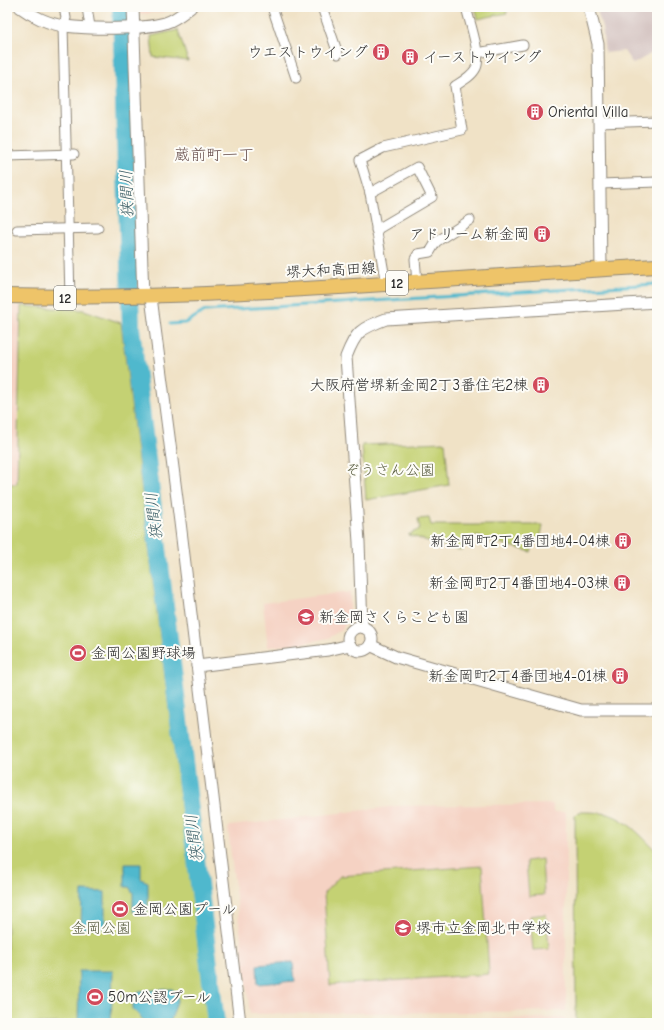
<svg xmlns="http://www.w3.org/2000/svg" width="664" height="1030" viewBox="0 0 664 1030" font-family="'Comic Neue','Klee One',sans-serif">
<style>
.built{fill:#f5d2c3}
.industrial{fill:#d1bfbd}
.green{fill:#c4d173;stroke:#787e4f}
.water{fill:#4fb8cd;stroke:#3d727c}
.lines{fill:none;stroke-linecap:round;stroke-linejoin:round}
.stream{stroke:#4fb8cd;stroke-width:3}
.river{stroke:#4fb8cd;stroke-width:18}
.minor-casing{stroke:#8e8678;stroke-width:11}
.tertiary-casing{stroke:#8e8678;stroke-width:13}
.primary-casing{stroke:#8e8678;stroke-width:16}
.minor{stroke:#fff;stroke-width:9}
.tertiary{stroke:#fff;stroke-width:11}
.primary{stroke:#eec469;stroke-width:14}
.labels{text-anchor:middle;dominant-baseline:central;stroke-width:4;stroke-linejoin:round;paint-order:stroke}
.shield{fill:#fdfcf7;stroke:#6a6a68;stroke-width:1}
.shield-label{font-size:14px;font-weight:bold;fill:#2b2b2b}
.poi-label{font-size:15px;fill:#2b2b2b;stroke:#fdfcf7;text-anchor:start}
.street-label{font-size:15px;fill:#2b2b2b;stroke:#fdfcf7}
.park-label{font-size:15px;fill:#595d41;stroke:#fdfcf7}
.neighbourhood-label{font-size:16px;fill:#6a5250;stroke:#fdfcf7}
.water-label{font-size:16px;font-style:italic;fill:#385c64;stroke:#fdfcf7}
</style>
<rect width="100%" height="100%" fill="#fdfcf7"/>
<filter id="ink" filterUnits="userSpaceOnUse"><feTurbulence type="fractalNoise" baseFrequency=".025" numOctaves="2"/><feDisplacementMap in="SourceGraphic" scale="8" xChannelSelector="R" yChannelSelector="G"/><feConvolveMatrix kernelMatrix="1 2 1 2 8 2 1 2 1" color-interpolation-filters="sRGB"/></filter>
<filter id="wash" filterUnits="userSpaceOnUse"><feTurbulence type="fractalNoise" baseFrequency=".012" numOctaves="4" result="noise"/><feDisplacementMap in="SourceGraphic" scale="16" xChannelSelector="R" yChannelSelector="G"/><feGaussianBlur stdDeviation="0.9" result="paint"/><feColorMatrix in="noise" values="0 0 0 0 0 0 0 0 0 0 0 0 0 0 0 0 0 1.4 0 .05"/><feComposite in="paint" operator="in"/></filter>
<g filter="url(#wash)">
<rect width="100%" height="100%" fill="#f0e2c6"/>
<!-- built -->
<g class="built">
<path d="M 140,7 L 172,7 L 165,12 L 140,14 Z"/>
<path d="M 7,306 L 21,306 L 17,484 L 7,484 Z"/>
<path d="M 350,592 L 350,611 L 346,624 L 341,630 L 328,638 L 304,643 L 268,647 L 263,603 Z"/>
<path d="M 553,804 L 553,812 L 566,812 L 566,1011 L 250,1014 L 228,829 L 230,826 L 398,806 Z"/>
<path d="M 566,1018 L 566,1023 L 250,1023 Z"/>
</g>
<!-- industrial -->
<path class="industrial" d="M 596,7 L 657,7 L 657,50 L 633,64 L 624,51 L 605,53 L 602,27 Z"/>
<!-- green -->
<g class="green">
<path d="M 475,7 L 506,7 L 507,13 L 478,19 Z"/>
<path d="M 178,30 L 188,61 L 153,57 L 151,36 Z"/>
<path d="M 21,306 L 84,310 L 121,323 L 208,1023 L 7,1023 L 7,484 L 17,484 Z"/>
<path d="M 445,442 L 449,485 L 366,500 L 362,445 Z"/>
<path d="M 429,518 L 431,525 L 543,525 L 540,540 L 536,539 L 531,552 L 476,536 L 473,545 L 464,545 L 461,551 L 408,535 L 420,529 L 418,519 Z"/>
<path d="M 579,812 C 586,812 594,812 601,813 C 624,815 642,837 657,852 L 657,1023 L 576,1023 L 575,816 Z"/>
<path d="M 542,859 L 544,895 L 529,896 L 526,861 Z"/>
<path d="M 482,866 L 489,974 L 330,985 L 324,893 L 340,876 Z"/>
<path d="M 546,914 L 549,949 L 533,950 L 530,916 Z"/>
</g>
<!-- water -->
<g class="water">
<path d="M 125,864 L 141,864 L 141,879 L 148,882 L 148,912 L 133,912 L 133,893 L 129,887 L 125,887 Z"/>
<path d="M 82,891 L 105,892 L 105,928 L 81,928 Z"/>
<path d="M 293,962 L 295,981 L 258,984 L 257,965 Z"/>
<path d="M 79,971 L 113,971 L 111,1023 L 78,1023 Z"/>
<path d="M 172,989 L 176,992 L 178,998 L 170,1023 L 146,1023 L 133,1009 L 133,1004 L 139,991 Z"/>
</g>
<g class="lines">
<!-- stream -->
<path class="stream" d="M 170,324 L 185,323 L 205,311 L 657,284"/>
<!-- river -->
<path class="river" d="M 121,7 L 131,328 L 216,1023"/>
</g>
</g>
<g filter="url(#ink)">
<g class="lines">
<defs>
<g id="minor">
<path d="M 64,7 L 66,18 L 63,26 L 70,298"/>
<path d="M 87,7 L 90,27"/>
<path d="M 272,7 L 296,78"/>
<path d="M 322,7 L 338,54"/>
<path d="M 477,53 L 523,45"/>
<path d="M 599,123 L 657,121"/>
<path d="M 7,156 L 74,154"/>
<path d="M 600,184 L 657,182"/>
<path d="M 370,193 L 417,167 L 432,197 L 376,230"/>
<path d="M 17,230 L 98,228"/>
<path d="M 417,282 L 415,259 L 418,254 L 430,252 L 436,242 L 470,220"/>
<path d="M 386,284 L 370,193 L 360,160 L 383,148 L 462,130 L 455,86 C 463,81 472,76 476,68 C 482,57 469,20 466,7"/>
</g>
<g id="tertiary">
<path d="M 20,7 C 32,16 49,24 64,26 C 91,29 140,30 165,23 C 175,20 183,13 191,7"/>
<path d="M 133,7 L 143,297"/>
<path d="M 589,7 L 598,44 L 601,269"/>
<path d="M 151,297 L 180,522 L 240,1023"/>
<path d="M 362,627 L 359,542 L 346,357 C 356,331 360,329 386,319 L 657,302"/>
<circle cx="360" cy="639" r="12"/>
<path d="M 370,645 L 396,657 L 581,710 L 657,710"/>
<path d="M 197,666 L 328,650 L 350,645"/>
</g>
<path id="primary" d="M 7,296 C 224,301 440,278 657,266"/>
</defs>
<!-- minor casing -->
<use href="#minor" class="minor-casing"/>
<!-- tertiary casing -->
<use href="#tertiary" class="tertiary-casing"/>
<!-- primary casing -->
<use href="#primary" class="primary-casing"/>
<!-- minor -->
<use href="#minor" class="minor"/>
<!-- tertiary -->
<use href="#tertiary" class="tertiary"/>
<!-- primary -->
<use href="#primary" class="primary"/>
</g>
</g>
<!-- icons -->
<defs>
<symbol id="building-disc" viewBox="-11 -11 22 22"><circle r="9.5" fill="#d1495b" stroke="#fdfcf7"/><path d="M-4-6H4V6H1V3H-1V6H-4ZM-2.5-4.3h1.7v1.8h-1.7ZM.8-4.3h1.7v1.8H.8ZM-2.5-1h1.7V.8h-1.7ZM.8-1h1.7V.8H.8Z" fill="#fff"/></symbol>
<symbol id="school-disc" viewBox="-11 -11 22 22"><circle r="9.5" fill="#d1495b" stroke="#fdfcf7"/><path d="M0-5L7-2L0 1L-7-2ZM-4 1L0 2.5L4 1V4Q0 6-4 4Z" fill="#fff"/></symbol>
<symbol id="stadium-disc" viewBox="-11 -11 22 22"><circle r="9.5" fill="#d1495b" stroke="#fdfcf7"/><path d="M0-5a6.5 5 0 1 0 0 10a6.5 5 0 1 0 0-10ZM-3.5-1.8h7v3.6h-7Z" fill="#fff"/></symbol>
</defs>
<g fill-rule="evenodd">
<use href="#building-disc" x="371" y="42" width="20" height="20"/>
<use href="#building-disc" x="400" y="47" width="20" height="20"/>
<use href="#building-disc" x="525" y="102" width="20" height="20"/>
<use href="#building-disc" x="532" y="224" width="20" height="20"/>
<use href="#building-disc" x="531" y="375" width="20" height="20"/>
<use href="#building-disc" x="613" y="531" width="20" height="20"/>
<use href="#building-disc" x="612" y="573" width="20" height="20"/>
<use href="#school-disc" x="296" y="607" width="20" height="20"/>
<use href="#stadium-disc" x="68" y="643" width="20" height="20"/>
<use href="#building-disc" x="610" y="666" width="20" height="20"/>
<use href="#stadium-disc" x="110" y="899" width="20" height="20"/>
<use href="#school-disc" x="393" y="918" width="20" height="20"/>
<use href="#stadium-disc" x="85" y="987" width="20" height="20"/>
</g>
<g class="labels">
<!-- shield labels -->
<g class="shield">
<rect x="386" y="271" width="22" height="24" rx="3"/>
<rect x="54" y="286" width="22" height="24" rx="3"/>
</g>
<g class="shield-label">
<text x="397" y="283">12</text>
<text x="65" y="298">12</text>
</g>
<!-- poi labels -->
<g class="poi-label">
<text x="368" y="52" text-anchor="end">ウエストウイング</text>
<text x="423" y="57">イーストウイング</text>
<text x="548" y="112">Oriental Villa</text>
<text x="529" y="234" text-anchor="end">アドリーム新金岡</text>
<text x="528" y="385" text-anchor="end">大阪府営堺新金岡2丁3番住宅2棟</text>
<text x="610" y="541" text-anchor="end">新金岡町2丁4番団地4-04棟</text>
<text x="609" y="583" text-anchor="end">新金岡町2丁4番団地4-03棟</text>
<text x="319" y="617">新金岡さくらこども園</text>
<text x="91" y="653">金岡公園野球場</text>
<text x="607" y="676" text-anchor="end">新金岡町2丁4番団地4-01棟</text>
<text x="133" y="909">金岡公園プール</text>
<text x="416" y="928">堺市立金岡北中学校</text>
<text x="108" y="997">50m公認プール</text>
</g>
<!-- street labels -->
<g class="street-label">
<text transform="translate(331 270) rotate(-3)">堺大和高田線</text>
</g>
<!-- park labels -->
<g class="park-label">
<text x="390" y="470">ぞうさん公園</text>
<text x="101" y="928">金岡公園</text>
</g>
<!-- neighbourhood labels -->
<g class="neighbourhood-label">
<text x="214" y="155">蔵前町一丁</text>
</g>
<!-- water labels -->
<g class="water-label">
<text transform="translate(127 194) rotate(-92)">狭間川</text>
<text transform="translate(154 516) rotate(-97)">狭間川</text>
<text transform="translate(194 838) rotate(-97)">狭間川</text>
</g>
</g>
<!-- margin -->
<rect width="664" height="1030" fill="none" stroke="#fdfcf7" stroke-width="24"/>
</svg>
